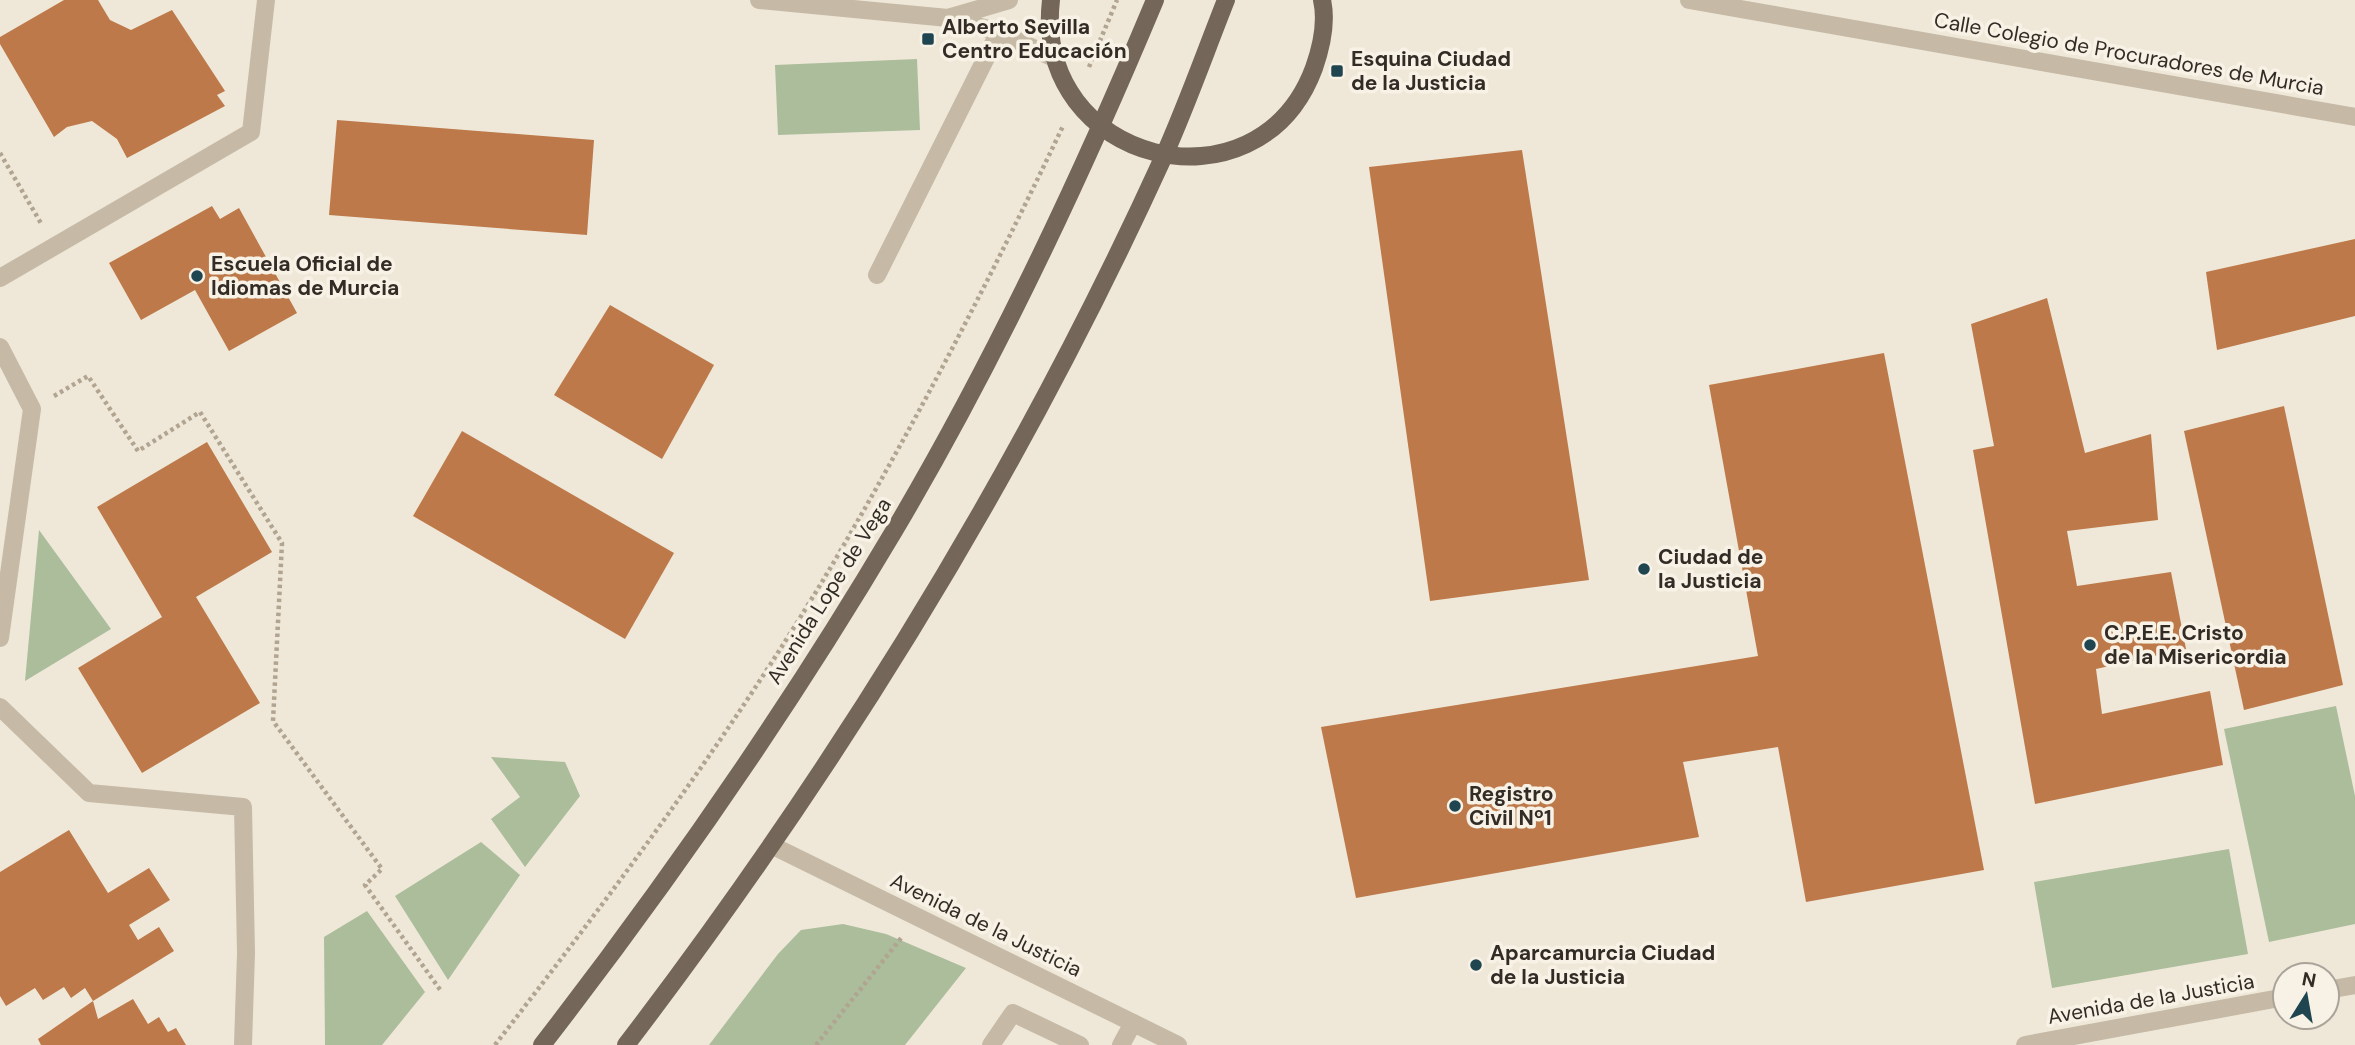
<svg xmlns="http://www.w3.org/2000/svg" width="2355" height="1045" viewBox="0 0 2355 1045" font-family="'DM Sans',sans-serif">
<style>
.green{fill:#abbd9a}
.building{fill:#bd7949}
.lines{fill:none;stroke-linecap:round;stroke-linejoin:round}
.path{stroke:#b1a491;stroke-width:4.5;stroke-dasharray:3.5 3.5;stroke-linecap:butt}
.minor{stroke:#c6baa6;stroke-width:18}
.major{stroke:#746658;stroke-width:18}
.poi-dot{fill:#1f4551;stroke:#f7f2e5;stroke-width:2.5}
.labels{text-anchor:middle;dominant-baseline:central;stroke-width:7;stroke-linejoin:round;paint-order:stroke}
.poi-label{font-size:21px;font-weight:bold;fill:#332c26;stroke:#f7f2e5;text-anchor:start}
.street-label{font-size:21px;fill:#332c26;stroke:#f7f2e5}
</style>
<rect width="100%" height="100%" fill="#efe8d9"/>
<!-- green -->
<g class="green">
<path d="M 917,59 L 920,130 L 778,135 L 775,65 Z"/>
<path d="M 39,530 L 111,629 L 25,681 Z"/>
<path d="M 2336,706 L 2355,796 L 2355,924 L 2269,942 L 2224,729 Z"/>
<path d="M 491,757 L 565,762 L 580,796 L 525,867 L 491,819 L 520,797 Z"/>
<path d="M 481,842 L 520,875 L 448,980 L 395,896 Z"/>
<path d="M 2229,849 L 2248,954 L 2052,988 L 2034,882 Z"/>
<path d="M 367,911 L 425,992 L 382,1045 L 325,1045 L 324,937 Z"/>
<path d="M 843,924 L 886,934 L 966,968 L 905,1045 L 709,1045 L 778,954 L 801,930 Z"/>
</g>
<!-- building -->
<g class="building">
<path d="M 64,0 L 98,0 L 110,20 L 131,30 L 172,10 L 225,91 L 217,95 L 225,106 L 127,158 L 117,139 L 92,121 L 67,127 L 54,137 L 0,44 L 0,37 Z"/>
<path d="M 337,120 L 594,140 L 587,235 L 329,215 Z"/>
<path d="M 1522,150 L 1589,580 L 1430,601 L 1369,167 Z"/>
<path d="M 212,206 L 220,219 L 239,208 L 297,313 L 229,351 L 195,290 L 141,320 L 109,263 Z"/>
<path d="M 2355,239 L 2355,316 L 2217,350 L 2206,272 Z"/>
<path d="M 2047,298 L 2085,453 L 2151,434 L 2158,520 L 2067,531 L 2077,586 L 2171,572 L 2186,649 L 2096,669 L 2102,714 L 2210,691 L 2223,765 L 2035,804 L 1973,450 L 1994,446 L 1971,324 Z"/>
<path d="M 610,305 L 714,365 L 662,459 L 554,395 Z"/>
<path d="M 1884,353 L 1984,870 L 1806,902 L 1778,747 L 1683,762 L 1699,837 L 1356,898 L 1321,727 L 1758,656 L 1709,385 Z"/>
<path d="M 2284,406 L 2343,685 L 2244,710 L 2184,431 Z"/>
<path d="M 462,431 L 674,553 L 625,639 L 413,516 Z"/>
<path d="M 207,442 L 272,552 L 196,597 L 260,703 L 142,773 L 78,668 L 162,617 L 97,507 Z"/>
<path d="M 69,830 L 108,893 L 149,868 L 170,900 L 129,925 L 138,940 L 159,927 L 174,951 L 93,1001 L 98,1019 L 133,999 L 148,1024 L 159,1017 L 168,1032 L 176,1028 L 186,1045 L 41,1045 L 38,1039 L 93,1001 L 85,988 L 71,998 L 64,987 L 43,1000 L 35,988 L 6,1006 L 0,996 L 0,872 Z"/>
</g>
<g class="lines">
<!-- path -->
<g class="path">
<path d="M 1089,67 L 1117,0"/>
<path d="M 0,153 L 42,225"/>
<path d="M 54,396 L 88,376 L 138,451 L 200,412 L 282,543 L 273,721 L 382,869 L 365,885 L 441,991"/>
<path d="M 495,1045 C 621,882 746,715 849,536 C 926,403 997,265 1063,126"/>
<path d="M 816,1045 L 902,937"/>
</g>
<!-- minor -->
<g class="minor">
<path d="M 759,0 L 948,18 L 999,32 L 1054,58"/>
<path d="M 1689,0 L 2355,117"/>
<path d="M 948,18 L 1009,0"/>
<path d="M 877,275 L 999,32"/>
<path d="M 0,278 L 251,132 L 266,0"/>
<path d="M 0,347 L 32,409 L 0,638"/>
<path d="M 0,707 L 89,793 L 243,807 L 246,953 L 243,1045"/>
<path d="M 773,846 L 1178,1045"/>
<path d="M 2327,990 L 2355,985"/>
<path d="M 991,1045 L 1013,1013 L 1080,1045"/>
<path d="M 1121,1045 L 1133,1023"/>
<path d="M 2025,1045 L 2285,997"/>
</g>
<!-- major -->
<g class="major">
<path d="M 1051,0 C 1032,164 1258,219 1314,68 C 1321,48 1327,22 1322,0"/>
<path d="M 542,1045 C 669,881 788,710 894,531 C 994,362 1079,182 1155,0"/>
<path d="M 626,1045 C 836,770 1019,474 1163,158 C 1186,107 1205,53 1226,0"/>
</g>
</g>
<!-- markers -->
<g class="poi-dot">
<rect x="921" y="32" width="14" height="14" rx="3.5"/>
<rect x="1330" y="64" width="14" height="14" rx="3.5"/>
<circle cx="197" cy="276" r="7"/>
<circle cx="1644" cy="569" r="7"/>
<circle cx="2090" cy="645" r="7"/>
<circle cx="1455" cy="806" r="7"/>
<circle cx="1476" cy="965" r="7"/>
</g>
<g class="labels">
<!-- poi labels -->
<g class="poi-label">
<text x="942" y="27">Alberto Sevilla<tspan x="942" dy="24">Centro Educación</tspan></text>
<text x="1351" y="59">Esquina Ciudad<tspan x="1351" dy="24">de la Justicia</tspan></text>
<text x="211" y="264">Escuela Oficial de<tspan x="211" dy="24">Idiomas de Murcia</tspan></text>
<text x="1658" y="557">Ciudad de<tspan x="1658" dy="24">la Justicia</tspan></text>
<text x="2104" y="633">C.P.E.E. Cristo<tspan x="2104" dy="24">de la Misericordia</tspan></text>
<text x="1469" y="794">Registro<tspan x="1469" dy="24">Civil Nº1</tspan></text>
<text x="1490" y="953">Aparcamurcia Ciudad<tspan x="1490" dy="24">de la Justicia</tspan></text>
</g>
<!-- street labels -->
<g class="street-label">
<text transform="translate(2129 54) rotate(10)">Calle Colegio de Procuradores de Murcia</text>
<text transform="translate(829 591) rotate(-58)">Avenida Lope de Vega</text>
<text transform="translate(986 925) rotate(26)">Avenida de la Justicia</text>
<text transform="translate(2151 999) rotate(-10)">Avenida de la Justicia</text>
</g>
</g>
<!-- north arrow -->
<g transform="translate(2306 996) rotate(11)"><circle r="33" fill="#f7f2e5" stroke="#a9a399" stroke-width="2"/>
<path d="M0-5L12 26L0 18L-12 26Z" fill="#1f4551"/>
<text y="-10" font-size="19" font-weight="bold" text-anchor="middle" fill="#332c26">N</text>
</g>
</svg>
